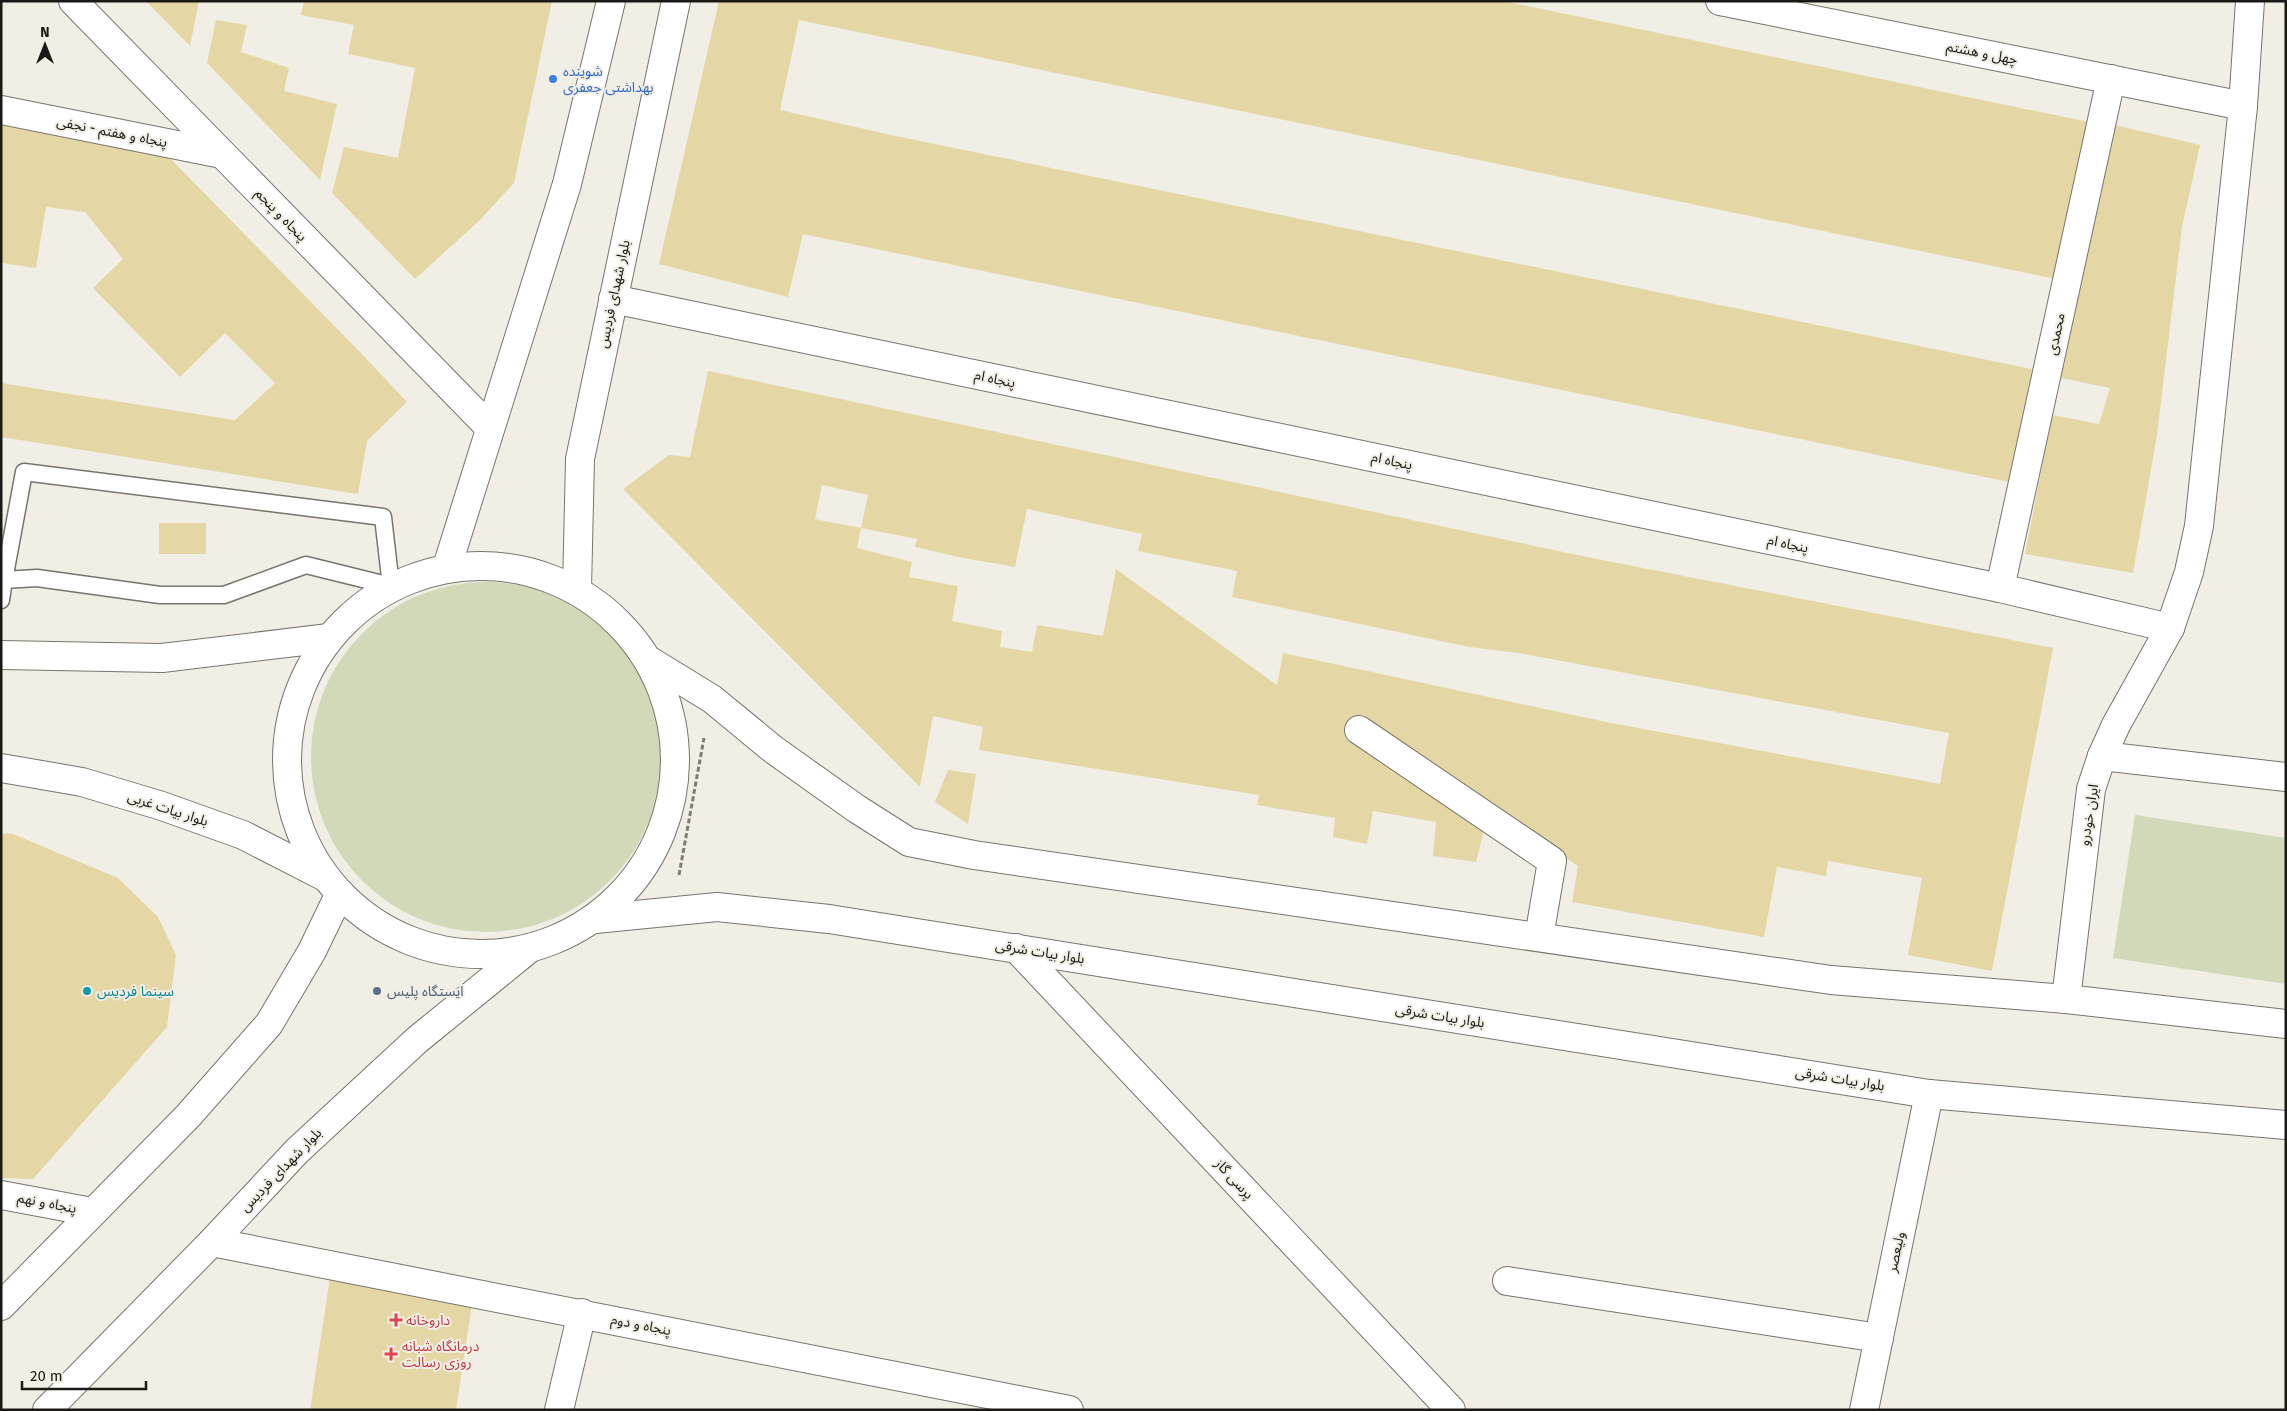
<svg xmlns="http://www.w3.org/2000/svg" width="2287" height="1411" viewBox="0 0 2287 1411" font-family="'Fira Sans','Noto Sans Arabic',sans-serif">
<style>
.green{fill:#d1d9b8}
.building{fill:#e5d7a5;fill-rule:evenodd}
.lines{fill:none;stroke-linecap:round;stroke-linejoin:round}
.lane-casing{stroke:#77746c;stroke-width:19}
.street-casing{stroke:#77746c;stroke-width:30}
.secondary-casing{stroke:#77746c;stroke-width:30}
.primary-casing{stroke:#77746c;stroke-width:30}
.path{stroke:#7d7c75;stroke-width:3;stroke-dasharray:5 2.5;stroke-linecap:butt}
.lane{stroke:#fff;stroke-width:16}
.street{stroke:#fff;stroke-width:28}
.secondary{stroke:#fff;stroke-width:28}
.primary{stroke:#fff;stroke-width:28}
.shop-dot{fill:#3f7fe0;stroke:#f1efe5;stroke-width:2}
.culture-dot{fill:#0f9aa8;stroke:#f1efe5;stroke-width:2}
.service-dot{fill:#5c6f8a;stroke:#f1efe5;stroke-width:2}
.health-dot{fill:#e0444e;stroke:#f1efe5;stroke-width:2}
.labels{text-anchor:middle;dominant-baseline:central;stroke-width:4;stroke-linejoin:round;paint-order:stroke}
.street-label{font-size:14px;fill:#1a1915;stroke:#f1efe5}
.shop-label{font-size:14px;fill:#366cbe;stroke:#f1efe5;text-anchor:start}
.culture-label{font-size:14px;fill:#0d838f;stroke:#f1efe5;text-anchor:start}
.service-label{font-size:14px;fill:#4e5e75;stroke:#f1efe5;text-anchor:start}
.health-label{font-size:14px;fill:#be3a42;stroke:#f1efe5;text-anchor:start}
</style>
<rect width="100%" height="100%" fill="#f1efe5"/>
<!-- green -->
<g class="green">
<circle cx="486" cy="757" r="175"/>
<path d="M 2135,815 L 2286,838 L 2286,984 L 2113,958 Z"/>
</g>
<!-- building -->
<g class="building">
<path d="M 146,1 L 199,1 L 190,46 L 148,3 Z"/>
<path d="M 304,1 L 552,1 L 514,183 L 480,220 L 415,279 L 332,193 L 344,147 L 398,158 L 415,68 L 348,54 L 354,25 L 301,15 Z"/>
<path d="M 719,1 L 1503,1 L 2089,122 L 2056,279 L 799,20 L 780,110 L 891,135 L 2037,370 L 2014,483 L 803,234 L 788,297 L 659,264 Z"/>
<path d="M 216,20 L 247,25 L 241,52 L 289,68 L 284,91 L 337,104 L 320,180 L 207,63 Z"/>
<path d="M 1,121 L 163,151 L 358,350 L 407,402 L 367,441 L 358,494 L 1,437 L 1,383 L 235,420 L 275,383 L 225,333 L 180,377 L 93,288 L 123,259 L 85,212 L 46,207 L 36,268 L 1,263 Z"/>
<path d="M 2115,125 L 2200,145 L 2182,227 L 2157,435 L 2133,573 L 2025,554 L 2052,415 L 2099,424 L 2110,388 L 2061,378 Z"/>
<path d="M 708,371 L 1587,557 L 2053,648 L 1992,971 L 1908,955 L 1922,878 L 1828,861 L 1826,876 L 1777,867 L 1764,937 L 1572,902 L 1578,866 L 1533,836 L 1484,830 L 1476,862 L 1433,856 L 1436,822 L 1373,811 L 1367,844 L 1333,837 L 1335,818 L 1257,805 L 1259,795 L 979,750 L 983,727 L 933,716 L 920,787 L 623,489 L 669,455 L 690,457 ZM 822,485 L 868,495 L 861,528 L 917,539 L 915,547 L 963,558 L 1015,567 L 1027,509 L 1142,534 L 1138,551 L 1237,571 L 1232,597 L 1469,647 L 1518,653 L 1949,733 L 1940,784 L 1606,722 L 1283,653 L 1277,685 L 1116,569 L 1103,636 L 1037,625 L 1032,652 L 1000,647 L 1002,631 L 952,621 L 958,586 L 909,577 L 912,562 L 857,548 L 861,528 L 815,519 Z"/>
<rect x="159" y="523" width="47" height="31"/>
<path d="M 948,770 L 976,774 L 968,824 L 935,802 Z"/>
<path d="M 1,833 L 13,834 L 118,878 L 158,917 L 176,955 L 167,1027 L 33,1179 L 1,1178 Z"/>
<path d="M 330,1277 L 473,1298 L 456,1410 L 310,1410 Z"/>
</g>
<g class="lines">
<defs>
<path id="lane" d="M 1,600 L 4,580 L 37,578 L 160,595 L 224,595 L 306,565 L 391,586 L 383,517 L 24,472 L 4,580"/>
<g id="street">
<path d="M 73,1 L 490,428"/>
<path d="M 1720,1 L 2243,106"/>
<path d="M 1,110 L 222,154"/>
<path d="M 613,299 L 2000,588 L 2170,628"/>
<path d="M 2000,588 L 2111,79"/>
<path d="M 1359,730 L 1552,861 L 1539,937"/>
<path d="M 2102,756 L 2286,777"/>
<path d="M 2066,999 L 2091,789 L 2102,756 L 2116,725 L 2170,628 L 2189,572 L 2199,526 L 2243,106 L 2250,1"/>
<path d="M 1,1195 L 92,1212"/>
<path d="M 212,1242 L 1069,1410"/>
<path d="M 1507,1281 L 1879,1338"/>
<path d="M 559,1410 L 582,1313"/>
</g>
<g id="secondary">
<path d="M 447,567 L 567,184 L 611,1"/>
<path d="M 577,589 L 580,459 L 676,1"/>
<path d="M 1016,948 L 1451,1410"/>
<path d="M 1,1306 L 188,1116 L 269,1024 L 312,951 L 340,893"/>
<path d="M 47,1410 L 212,1242 L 297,1151 L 417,1040 L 530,948"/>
<path d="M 1864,1410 L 1929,1094"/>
</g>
<g id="primary">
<circle cx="481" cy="760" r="194"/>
<path d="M 1,655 L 162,658 L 329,638"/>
<path d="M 650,661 L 712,699 L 774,750 L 857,809 L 909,842 L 974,855 L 1831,980 L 2066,999 L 2286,1024"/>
<path d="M 1,768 L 82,782 L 162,806 L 243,835 L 325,877"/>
<path d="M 595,919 L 717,907 L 829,919 L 1929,1094 L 2286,1125"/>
</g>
</defs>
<!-- lane casing -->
<use href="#lane" class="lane-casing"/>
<!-- street casing -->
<use href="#street" class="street-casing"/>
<!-- secondary casing -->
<use href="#secondary" class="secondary-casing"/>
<!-- primary casing -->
<use href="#primary" class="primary-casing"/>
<!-- path -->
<path class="path" d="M 679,875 L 704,738"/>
<!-- lane -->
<use href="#lane" class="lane"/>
<!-- street -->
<use href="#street" class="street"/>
<!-- secondary -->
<use href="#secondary" class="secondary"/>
<!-- primary -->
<use href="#primary" class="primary"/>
</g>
<!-- markers -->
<circle class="shop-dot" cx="553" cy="79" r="5"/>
<circle class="culture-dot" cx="87" cy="991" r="5"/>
<circle class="service-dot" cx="377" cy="991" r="5"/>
<g class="health-dot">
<path d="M393.5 1312.5h5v5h5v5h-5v5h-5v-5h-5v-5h5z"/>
<path d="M388.5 1346.5h5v5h5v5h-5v5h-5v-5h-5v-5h5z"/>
</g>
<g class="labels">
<!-- street labels -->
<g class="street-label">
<text transform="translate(1982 53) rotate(11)">چهل و هشتم</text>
<text transform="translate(112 132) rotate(11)">پنجاه و هفتم - نجفی</text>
<text transform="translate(281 215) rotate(46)">پنجاه و پنجم</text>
<text transform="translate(614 294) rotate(-78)">بلوار شهدای فردیس</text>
<text transform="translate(2056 334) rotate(-78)">محمدی</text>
<text transform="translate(995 379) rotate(12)">پنجاه ام</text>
<text transform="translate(1392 461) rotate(12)">پنجاه ام</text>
<text transform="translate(1788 544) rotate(12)">پنجاه ام</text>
<text transform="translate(168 809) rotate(18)">بلوار بیات غربی</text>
<text transform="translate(2089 815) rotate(-81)">ایران خودرو</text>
<text transform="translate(1040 952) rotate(9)">بلوار بیات شرقی</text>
<text transform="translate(1440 1016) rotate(9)">بلوار بیات شرقی</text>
<text transform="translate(1840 1079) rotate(9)">بلوار بیات شرقی</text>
<text transform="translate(281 1170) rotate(-46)">بلوار شهدای فردیس</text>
<text transform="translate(1234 1179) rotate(47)">پرسی گاز</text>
<text transform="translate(47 1203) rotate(11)">پنجاه و نهم</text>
<text transform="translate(1896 1252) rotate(-78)">ولیعصر</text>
<text transform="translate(641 1325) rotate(11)">پنجاه و دوم</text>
</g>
<!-- shop labels -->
<g class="shop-label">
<text x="563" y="71">شوینده<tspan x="563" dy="16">بهداشتی جعفری</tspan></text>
</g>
<!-- culture labels -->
<g class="culture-label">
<text x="97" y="991">سینما فردیس</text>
</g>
<!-- service labels -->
<g class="service-label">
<text x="387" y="991">ایستگاه پلیس</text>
</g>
<!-- health labels -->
<g class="health-label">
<text x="406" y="1320">داروخانه</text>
<text x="402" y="1346">درمانگاه شبانه<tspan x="402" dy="16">روزی رسالت</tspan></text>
</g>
</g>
<!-- border -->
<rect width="2287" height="1411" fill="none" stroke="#1a1915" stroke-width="5"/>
<!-- north arrow -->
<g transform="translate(45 45)" stroke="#f1efe5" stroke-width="4" paint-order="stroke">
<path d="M0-4L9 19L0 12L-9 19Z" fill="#1a1915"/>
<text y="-8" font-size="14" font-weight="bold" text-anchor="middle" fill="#1a1915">N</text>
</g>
<!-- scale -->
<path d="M22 1381v8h124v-8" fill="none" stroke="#1a1915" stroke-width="2.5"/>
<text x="30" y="1381" font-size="15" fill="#1a1915" stroke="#f1efe5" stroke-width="4" paint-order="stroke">20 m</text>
</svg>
